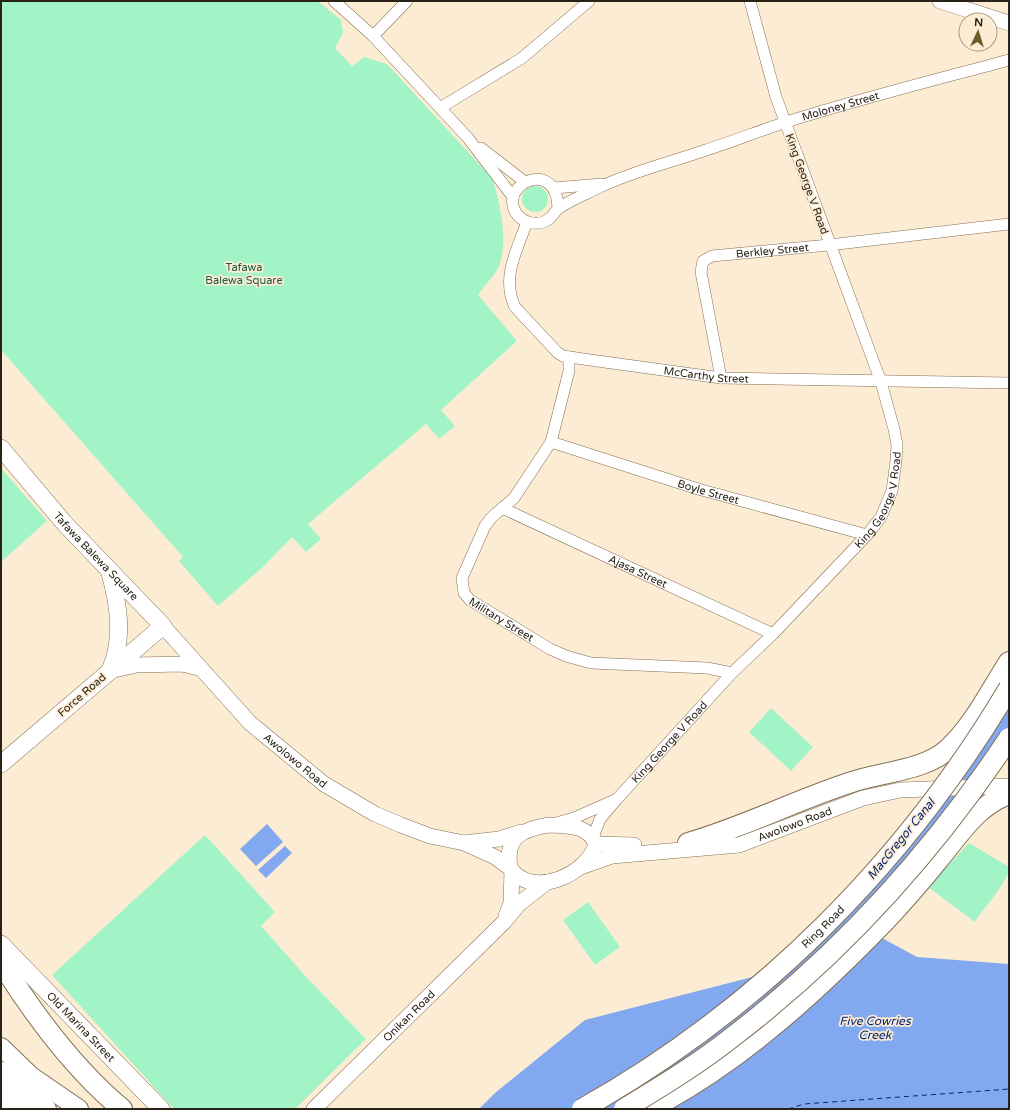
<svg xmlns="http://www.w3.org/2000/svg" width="1010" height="1110" viewBox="0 0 1010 1110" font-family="'Varela Round',sans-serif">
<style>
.green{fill:#a2f4c7}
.water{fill:#82a9ef}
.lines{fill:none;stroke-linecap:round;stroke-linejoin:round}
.canal{stroke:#82a9ef;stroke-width:11}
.ferry{stroke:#002574;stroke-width:1;stroke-dasharray:5 4;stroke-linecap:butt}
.minor-casing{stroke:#826f54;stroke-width:12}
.secondary-casing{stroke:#826f54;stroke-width:16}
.primary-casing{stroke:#826f54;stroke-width:18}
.trunk-casing{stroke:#826f54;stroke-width:20}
.motorway-casing{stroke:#826f54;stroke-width:22}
.minor{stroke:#fff;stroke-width:11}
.secondary{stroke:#fff;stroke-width:15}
.primary{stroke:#fff;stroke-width:17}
.trunk{stroke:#fff;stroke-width:18}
.motorway{stroke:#fff;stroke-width:20}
.motorway-bridge-casing{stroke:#826f54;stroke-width:22;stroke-linecap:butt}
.motorway-bridge{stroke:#fff;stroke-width:20}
.labels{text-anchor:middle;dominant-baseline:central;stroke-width:3.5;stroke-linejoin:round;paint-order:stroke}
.street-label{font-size:11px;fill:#292216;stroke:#fdecd4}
.park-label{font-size:11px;fill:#195d3e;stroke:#fdecd4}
.water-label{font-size:12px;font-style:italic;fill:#002574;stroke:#fdecd4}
</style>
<rect width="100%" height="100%" fill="#fdecd4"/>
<!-- green -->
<g class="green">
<path d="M 1,1 L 318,1 L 341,20 L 343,33 L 335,48 L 352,66 L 364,57 L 387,64 L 492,178 C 500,201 510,247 497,270 C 492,278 484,286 478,295 L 517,341 L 441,410 L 455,426 L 439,439 L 426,424 L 308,524 L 321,539 L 306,552 L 292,537 L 263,567 L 218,606 L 179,561 L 183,557 L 1,350 Z"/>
<circle cx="535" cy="199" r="13"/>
<path d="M 1,468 L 47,521 L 1,562 Z"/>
<path d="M 771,708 L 813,747 L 791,771 L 749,732 Z"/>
<path d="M 205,835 L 275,912 L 261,926 L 309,980 L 366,1039 L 295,1109 L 174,1109 L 52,975 Z"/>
<path d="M 969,843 L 1009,867 C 1009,882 983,908 975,922 L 928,887 Z"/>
<path d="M 588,902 L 620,947 L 595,965 L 563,920 Z"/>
</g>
<!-- water -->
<g class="water">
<path d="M 267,824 L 283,842 L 256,866 L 240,849 Z"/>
<path d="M 285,846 L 292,853 L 266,878 L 258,870 Z"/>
<path d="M 880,937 L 917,957 L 1009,964 L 1009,1109 L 479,1109 L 495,1093 L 585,1020 L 799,965 L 869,944 Z"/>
</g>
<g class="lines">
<!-- canal -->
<path class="canal" d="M 799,965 L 893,872 L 984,755 L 1009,717"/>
<!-- ferry -->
<path class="ferry" d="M 788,1109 L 804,1104 L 1009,1089"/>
<defs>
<g id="minor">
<path d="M 334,1 L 373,36 L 468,138 L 513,197"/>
<path d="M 373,36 L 407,1"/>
<path d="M 440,108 L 522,58 L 589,1"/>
<path d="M 481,148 L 525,182"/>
<path d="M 554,188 L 602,184"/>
<path id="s1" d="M 558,208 C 557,157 498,184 516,213 C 523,223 538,227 549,219 C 553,216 555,211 559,208 C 571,200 586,194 598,188 C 630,172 672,162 706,150 C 740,139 774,125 809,115 C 875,95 942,78 1009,60"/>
<path id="s2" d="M 527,222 C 517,250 501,278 515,307 L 558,353 L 563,356 L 590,360 L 721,378 L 1009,383"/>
<path id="s3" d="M 569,357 L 569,371 L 551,442 L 514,498 L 492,517 L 485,526 L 462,578 L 464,593 L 470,600 L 550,649 L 566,656 L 591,663 L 707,668 L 732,673"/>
<path id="s4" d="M 721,378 L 701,272 L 703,261 L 712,256 L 829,245 L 1009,224"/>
<path id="s5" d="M 551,442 L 698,489 L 867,535"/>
<path id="s6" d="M 502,508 L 773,634"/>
<path d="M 556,823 L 574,818 L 615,800"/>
<path id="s7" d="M 593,837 L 600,819 L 617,799 L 732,673 L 773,634 L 867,535 L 881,517 L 892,491 L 896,461 L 897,445 L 894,429 L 881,382 L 776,97 L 750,1"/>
</g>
<g id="secondary">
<path d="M 940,1 L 1009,23"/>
<path id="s8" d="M 163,626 L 250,723 L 324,784 L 375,814 L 401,825 L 430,836 L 464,843 L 495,857 L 510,868"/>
<path d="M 110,671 L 136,665 L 182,664 L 199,668"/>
<path d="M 548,825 C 567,826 587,824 596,844 C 588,874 532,900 510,868 C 505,837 521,830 548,825 Z"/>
<path d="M 464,843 L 499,839 L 521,832"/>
<path d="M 596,844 L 634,845"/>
<path id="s9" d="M 581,867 L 612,856 L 739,845 L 863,798 L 900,790 L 1009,786"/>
<path d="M 506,916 L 511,903 L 512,871"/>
<path id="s10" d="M 314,1109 L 504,922 L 519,904 L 547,882"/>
</g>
<g id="primary">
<path id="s11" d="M 1,448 L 65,524 L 163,626 L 1,764"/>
<path d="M 110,671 C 124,639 119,606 110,573"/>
<path id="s12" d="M 1,944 L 161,1109"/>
</g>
<g id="trunk">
<path d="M 1,1047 L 31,1076 L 79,1109"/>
<path d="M 1,1090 L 24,1109"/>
</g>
<g id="motorway">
<path d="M 688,843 C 744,827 796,800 852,782 C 882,772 926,770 948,749 C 974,725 990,691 1009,662"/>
<path d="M 1,962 C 34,1015 73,1068 122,1109"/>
<path d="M 1,1072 L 46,1109"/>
<path d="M 1,1105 L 6,1109"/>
<path d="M 650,1109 C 740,1062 815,993 885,921 C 904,901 922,880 939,859 C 960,834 976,806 1009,794"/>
</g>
</defs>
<!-- minor casing -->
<use href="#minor" class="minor-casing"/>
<!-- secondary casing -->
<use href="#secondary" class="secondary-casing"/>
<!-- primary casing -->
<use href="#primary" class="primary-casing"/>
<!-- trunk casing -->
<use href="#trunk" class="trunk-casing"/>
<!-- motorway casing -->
<use href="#motorway" class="motorway-casing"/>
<!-- minor -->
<use href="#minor" class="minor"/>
<!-- secondary -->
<use href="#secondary" class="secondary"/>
<!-- primary -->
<use href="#primary" class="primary"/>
<!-- trunk -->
<use href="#trunk" class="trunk"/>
<!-- motorway -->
<use href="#motorway" class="motorway"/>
<defs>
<g id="motorway-bridge">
<path id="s13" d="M 582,1109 C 760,1009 905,863 1009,688"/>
<path d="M 624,1109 C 662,1086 700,1063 735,1035 C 843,952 934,851 1009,738"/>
</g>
</defs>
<!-- motorway-bridge casing -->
<use href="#motorway-bridge" class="motorway-bridge-casing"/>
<!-- motorway-bridge -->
<use href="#motorway-bridge" class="motorway-bridge"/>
</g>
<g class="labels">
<!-- street labels -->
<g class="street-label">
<text stroke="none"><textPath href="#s1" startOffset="440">Moloney Street</textPath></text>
<text transform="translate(807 184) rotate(70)">King George V Road</text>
<text stroke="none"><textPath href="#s4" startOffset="190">Berkley Street</textPath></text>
<text stroke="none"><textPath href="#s2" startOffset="302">McCarthy Street</textPath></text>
<text stroke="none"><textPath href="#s5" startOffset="165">Boyle Street</textPath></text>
<text stroke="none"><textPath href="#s7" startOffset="447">King George V Road</textPath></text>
<text stroke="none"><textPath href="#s11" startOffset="144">Tafawa Balewa Square</textPath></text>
<text stroke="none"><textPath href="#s6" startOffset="150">Ajasa Street</textPath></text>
<text stroke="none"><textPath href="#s3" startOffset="313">Military Street</textPath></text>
<text transform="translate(82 695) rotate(-41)">Force Road</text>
<text stroke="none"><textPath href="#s7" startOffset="123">King George V Road</textPath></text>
<text stroke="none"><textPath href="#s8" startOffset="189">Awolowo Road</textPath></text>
<text stroke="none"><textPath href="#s9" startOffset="220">Awolowo Road</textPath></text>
<text stroke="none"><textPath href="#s13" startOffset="303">Ring Road</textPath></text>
<text stroke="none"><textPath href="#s10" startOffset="133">Onikan Road</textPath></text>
<text stroke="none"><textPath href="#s12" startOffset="115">Old Marina Street</textPath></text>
</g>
<!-- park labels -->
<g class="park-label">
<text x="244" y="267">Tafawa<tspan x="244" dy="13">Balewa Square</tspan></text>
</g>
<!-- water labels -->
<g class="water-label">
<text transform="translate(901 839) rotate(-51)">MacGregor Canal</text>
<text x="875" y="1021">Five Cowries<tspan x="875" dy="14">Creek</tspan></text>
</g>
</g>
<!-- border -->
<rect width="1010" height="1110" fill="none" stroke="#292216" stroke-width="4"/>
<!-- north arrow -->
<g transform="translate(978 32) rotate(4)"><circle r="19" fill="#fdecd4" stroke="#a89b88"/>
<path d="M0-3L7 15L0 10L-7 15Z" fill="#6f5c2b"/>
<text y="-6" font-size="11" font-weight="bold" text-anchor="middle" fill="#292216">N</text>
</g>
</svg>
